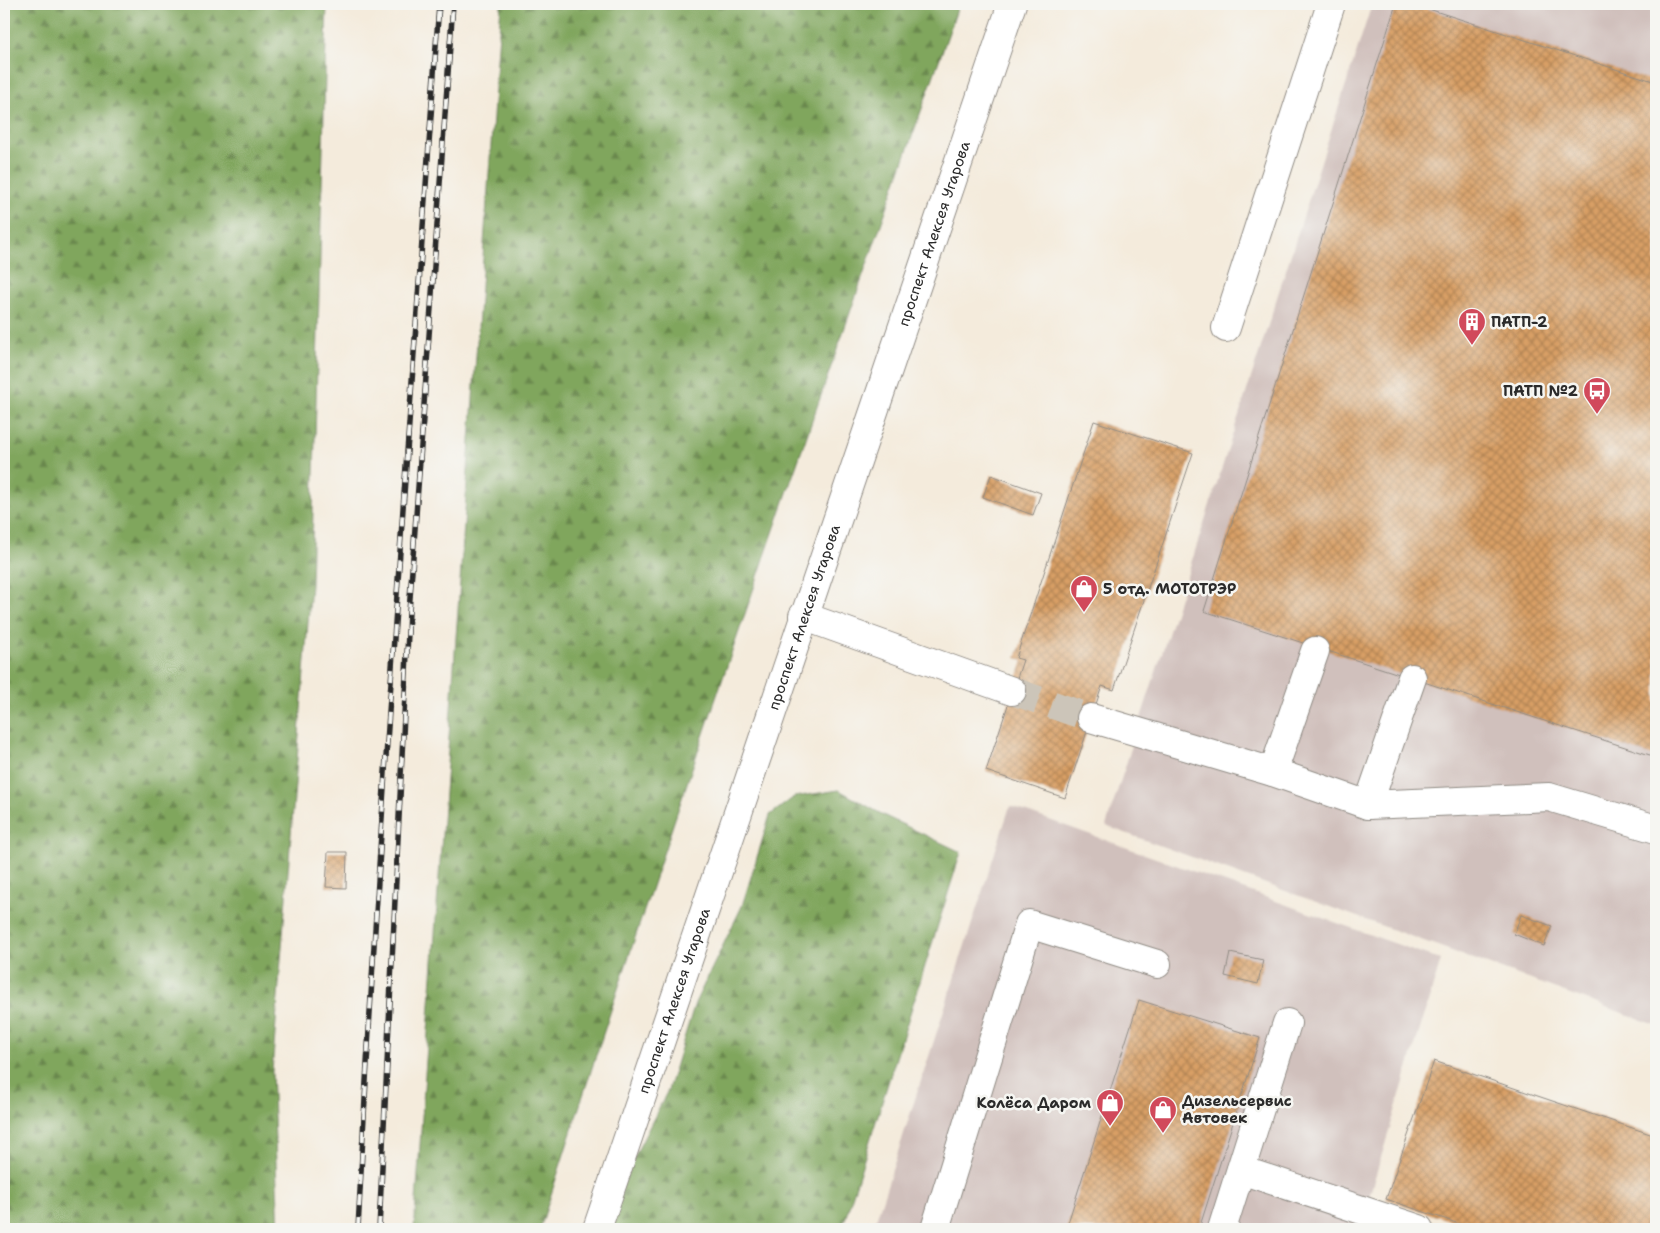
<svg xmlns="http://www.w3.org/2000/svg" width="1660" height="1233" viewBox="0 0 1660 1233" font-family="'Shantell Sans',sans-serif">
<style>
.industrial{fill:#d0c0bc}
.forest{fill:url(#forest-firs);stroke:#566844}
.building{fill:url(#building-cross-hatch)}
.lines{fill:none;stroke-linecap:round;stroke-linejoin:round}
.minor-tunnel{stroke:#ccc5b9;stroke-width:28;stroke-dasharray:28 14;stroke-linecap:butt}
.minor-casing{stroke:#908b84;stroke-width:30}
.minor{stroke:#fff;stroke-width:28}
.rail-casing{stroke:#2b2b2b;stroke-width:5.5}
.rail{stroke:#f6f6f2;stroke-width:4;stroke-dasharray:11;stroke-linecap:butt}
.labels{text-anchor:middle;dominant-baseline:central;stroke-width:5;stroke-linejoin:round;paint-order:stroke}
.street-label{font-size:15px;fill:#2b2b2b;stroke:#f6f6f2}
.poi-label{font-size:15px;font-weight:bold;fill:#2b2b2b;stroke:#f6f6f2;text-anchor:start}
</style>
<defs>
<pattern id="forest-firs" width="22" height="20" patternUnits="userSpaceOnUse" patternTransform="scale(1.25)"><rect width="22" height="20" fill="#80a65d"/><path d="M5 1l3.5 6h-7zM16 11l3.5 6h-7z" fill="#69874d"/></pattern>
<pattern id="building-cross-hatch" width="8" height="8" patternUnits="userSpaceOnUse" patternTransform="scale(1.25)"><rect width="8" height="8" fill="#d89f65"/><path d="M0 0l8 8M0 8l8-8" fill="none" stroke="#af8253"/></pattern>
</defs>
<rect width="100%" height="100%" fill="#f6f6f2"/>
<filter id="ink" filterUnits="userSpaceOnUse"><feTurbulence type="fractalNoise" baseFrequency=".02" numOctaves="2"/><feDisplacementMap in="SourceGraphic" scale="10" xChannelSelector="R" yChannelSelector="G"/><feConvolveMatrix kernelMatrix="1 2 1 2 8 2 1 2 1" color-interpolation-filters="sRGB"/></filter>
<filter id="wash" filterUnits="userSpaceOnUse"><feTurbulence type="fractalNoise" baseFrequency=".0096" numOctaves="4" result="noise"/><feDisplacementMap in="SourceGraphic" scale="20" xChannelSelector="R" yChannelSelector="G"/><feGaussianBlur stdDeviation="1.12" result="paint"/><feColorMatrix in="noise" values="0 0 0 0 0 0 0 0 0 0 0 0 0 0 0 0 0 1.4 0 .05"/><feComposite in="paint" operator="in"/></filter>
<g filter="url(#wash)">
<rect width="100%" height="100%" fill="#f4ebdc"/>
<!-- industrial -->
<g class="industrial">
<path d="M 1372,4 L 1656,4 L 1656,1025 L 1106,826 Z"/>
<path d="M 1010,806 L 1441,960 L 1362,1220 L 1389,1229 L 873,1229 Z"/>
</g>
<!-- forest -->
<g class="forest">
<path d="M 4,4 L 327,4 L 311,585 L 272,1072 L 279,1229 L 4,1229 Z"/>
<path d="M 501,4 L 959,4 C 815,411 671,818 540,1229 L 414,1229 Z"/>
<path d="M 839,790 L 885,816 L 961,852 L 842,1229 L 608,1229 L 617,1191 L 668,1090 L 695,1003 L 742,906 L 770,815 L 794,797 Z"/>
</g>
<g id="blocks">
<!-- building -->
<g class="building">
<path d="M 1396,4 L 1413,4 L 1656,82 L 1656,757 L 1204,611 Z"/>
<path d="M 1094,421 L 1193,453 L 1114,690 L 1102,686 L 1065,798 L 986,771 L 1023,660 L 1016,658 Z"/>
<path d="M 991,475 L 1041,493 L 1033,515 L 983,497 Z"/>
<path d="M 328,852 L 347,852 L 346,888 L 326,887 Z"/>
<path d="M 1521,915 L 1552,926 L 1544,946 L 1514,934 Z"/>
<path d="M 1230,953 L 1263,960 L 1258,984 L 1225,976 Z"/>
<path d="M 1139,1000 L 1260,1038 L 1199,1229 L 1066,1229 Z"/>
<path d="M 1434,1061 L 1656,1136 L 1656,1229 L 1474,1229 L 1386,1199 Z"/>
</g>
</g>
</g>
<g filter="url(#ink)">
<use href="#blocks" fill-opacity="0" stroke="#908b84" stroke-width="1"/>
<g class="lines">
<!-- minor-tunnel -->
<path class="minor-tunnel" d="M 1012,691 L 1091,718"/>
<defs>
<g id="minor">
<path d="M 1226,328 L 1331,4"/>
<path d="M 803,616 L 1012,691"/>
<path d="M 1091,718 L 1273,772 L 1368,805 L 1549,797 L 1656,829"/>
<path d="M 1273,772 L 1315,651"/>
<path d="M 1368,805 L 1412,678"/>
<path d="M 1241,1170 L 1419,1229"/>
<path id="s1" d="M 597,1229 L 1012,4"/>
<path d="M 935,1229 L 1029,924 L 1157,964"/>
<path d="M 1222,1229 L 1287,1023"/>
</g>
</defs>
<!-- minor casing -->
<use href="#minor" class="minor-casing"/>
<!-- minor -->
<use href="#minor" class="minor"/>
<defs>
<g id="rail">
<path d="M 358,1229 C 379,820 410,412 439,4"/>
<path d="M 379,1229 L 409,612 L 453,4"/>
</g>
</defs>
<!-- rail casing -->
<use href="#rail" class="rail-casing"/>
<!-- rail -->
<use href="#rail" class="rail"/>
</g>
</g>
<!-- icons -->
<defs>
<symbol id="building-pin" viewBox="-11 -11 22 30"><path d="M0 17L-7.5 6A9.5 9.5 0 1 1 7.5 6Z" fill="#d1495b" stroke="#f6f6f2"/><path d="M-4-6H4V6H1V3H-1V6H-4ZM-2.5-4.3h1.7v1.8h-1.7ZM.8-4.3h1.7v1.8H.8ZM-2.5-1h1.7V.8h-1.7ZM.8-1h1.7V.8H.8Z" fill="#fff"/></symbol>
<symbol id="bus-pin" viewBox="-11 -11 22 30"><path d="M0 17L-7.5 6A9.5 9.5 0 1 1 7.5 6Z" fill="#d1495b" stroke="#f6f6f2"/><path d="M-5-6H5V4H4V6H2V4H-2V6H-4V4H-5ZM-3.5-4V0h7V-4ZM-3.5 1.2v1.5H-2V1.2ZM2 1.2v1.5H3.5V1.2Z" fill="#fff"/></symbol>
<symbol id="shop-pin" viewBox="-11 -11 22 30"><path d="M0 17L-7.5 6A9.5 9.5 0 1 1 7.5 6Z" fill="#d1495b" stroke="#f6f6f2"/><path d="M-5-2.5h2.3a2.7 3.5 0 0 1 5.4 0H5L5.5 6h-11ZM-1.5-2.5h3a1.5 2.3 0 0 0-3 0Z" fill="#fff"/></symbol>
</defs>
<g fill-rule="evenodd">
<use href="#building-pin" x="1456" y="306" width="32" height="43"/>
<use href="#bus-pin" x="1581" y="375" width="32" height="43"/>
<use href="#shop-pin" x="1068" y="573" width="32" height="43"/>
<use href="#shop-pin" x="1094" y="1087" width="32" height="43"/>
<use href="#shop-pin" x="1147" y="1094" width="32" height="43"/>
</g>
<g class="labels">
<!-- street labels -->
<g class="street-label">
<text stroke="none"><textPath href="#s1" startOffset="1051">проспект Алексея Угарова</textPath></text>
<text stroke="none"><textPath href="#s1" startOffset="646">проспект Алексея Угарова</textPath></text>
<text stroke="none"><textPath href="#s1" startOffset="241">проспект Алексея Угарова</textPath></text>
</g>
<!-- poi labels -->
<g class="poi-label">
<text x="1491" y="322">ПАТП-2</text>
<text x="1578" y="391" text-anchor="end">ПАТП №2</text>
<text x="1103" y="589">5 отд. МОТОТРЭР</text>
<text x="1182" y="1101">Дизельсервис<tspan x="1182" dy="17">Автовек</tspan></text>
<text x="1091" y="1103" text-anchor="end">Колёса Даром</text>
</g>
</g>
<!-- margin -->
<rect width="1660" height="1233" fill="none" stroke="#f6f6f2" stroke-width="20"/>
</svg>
